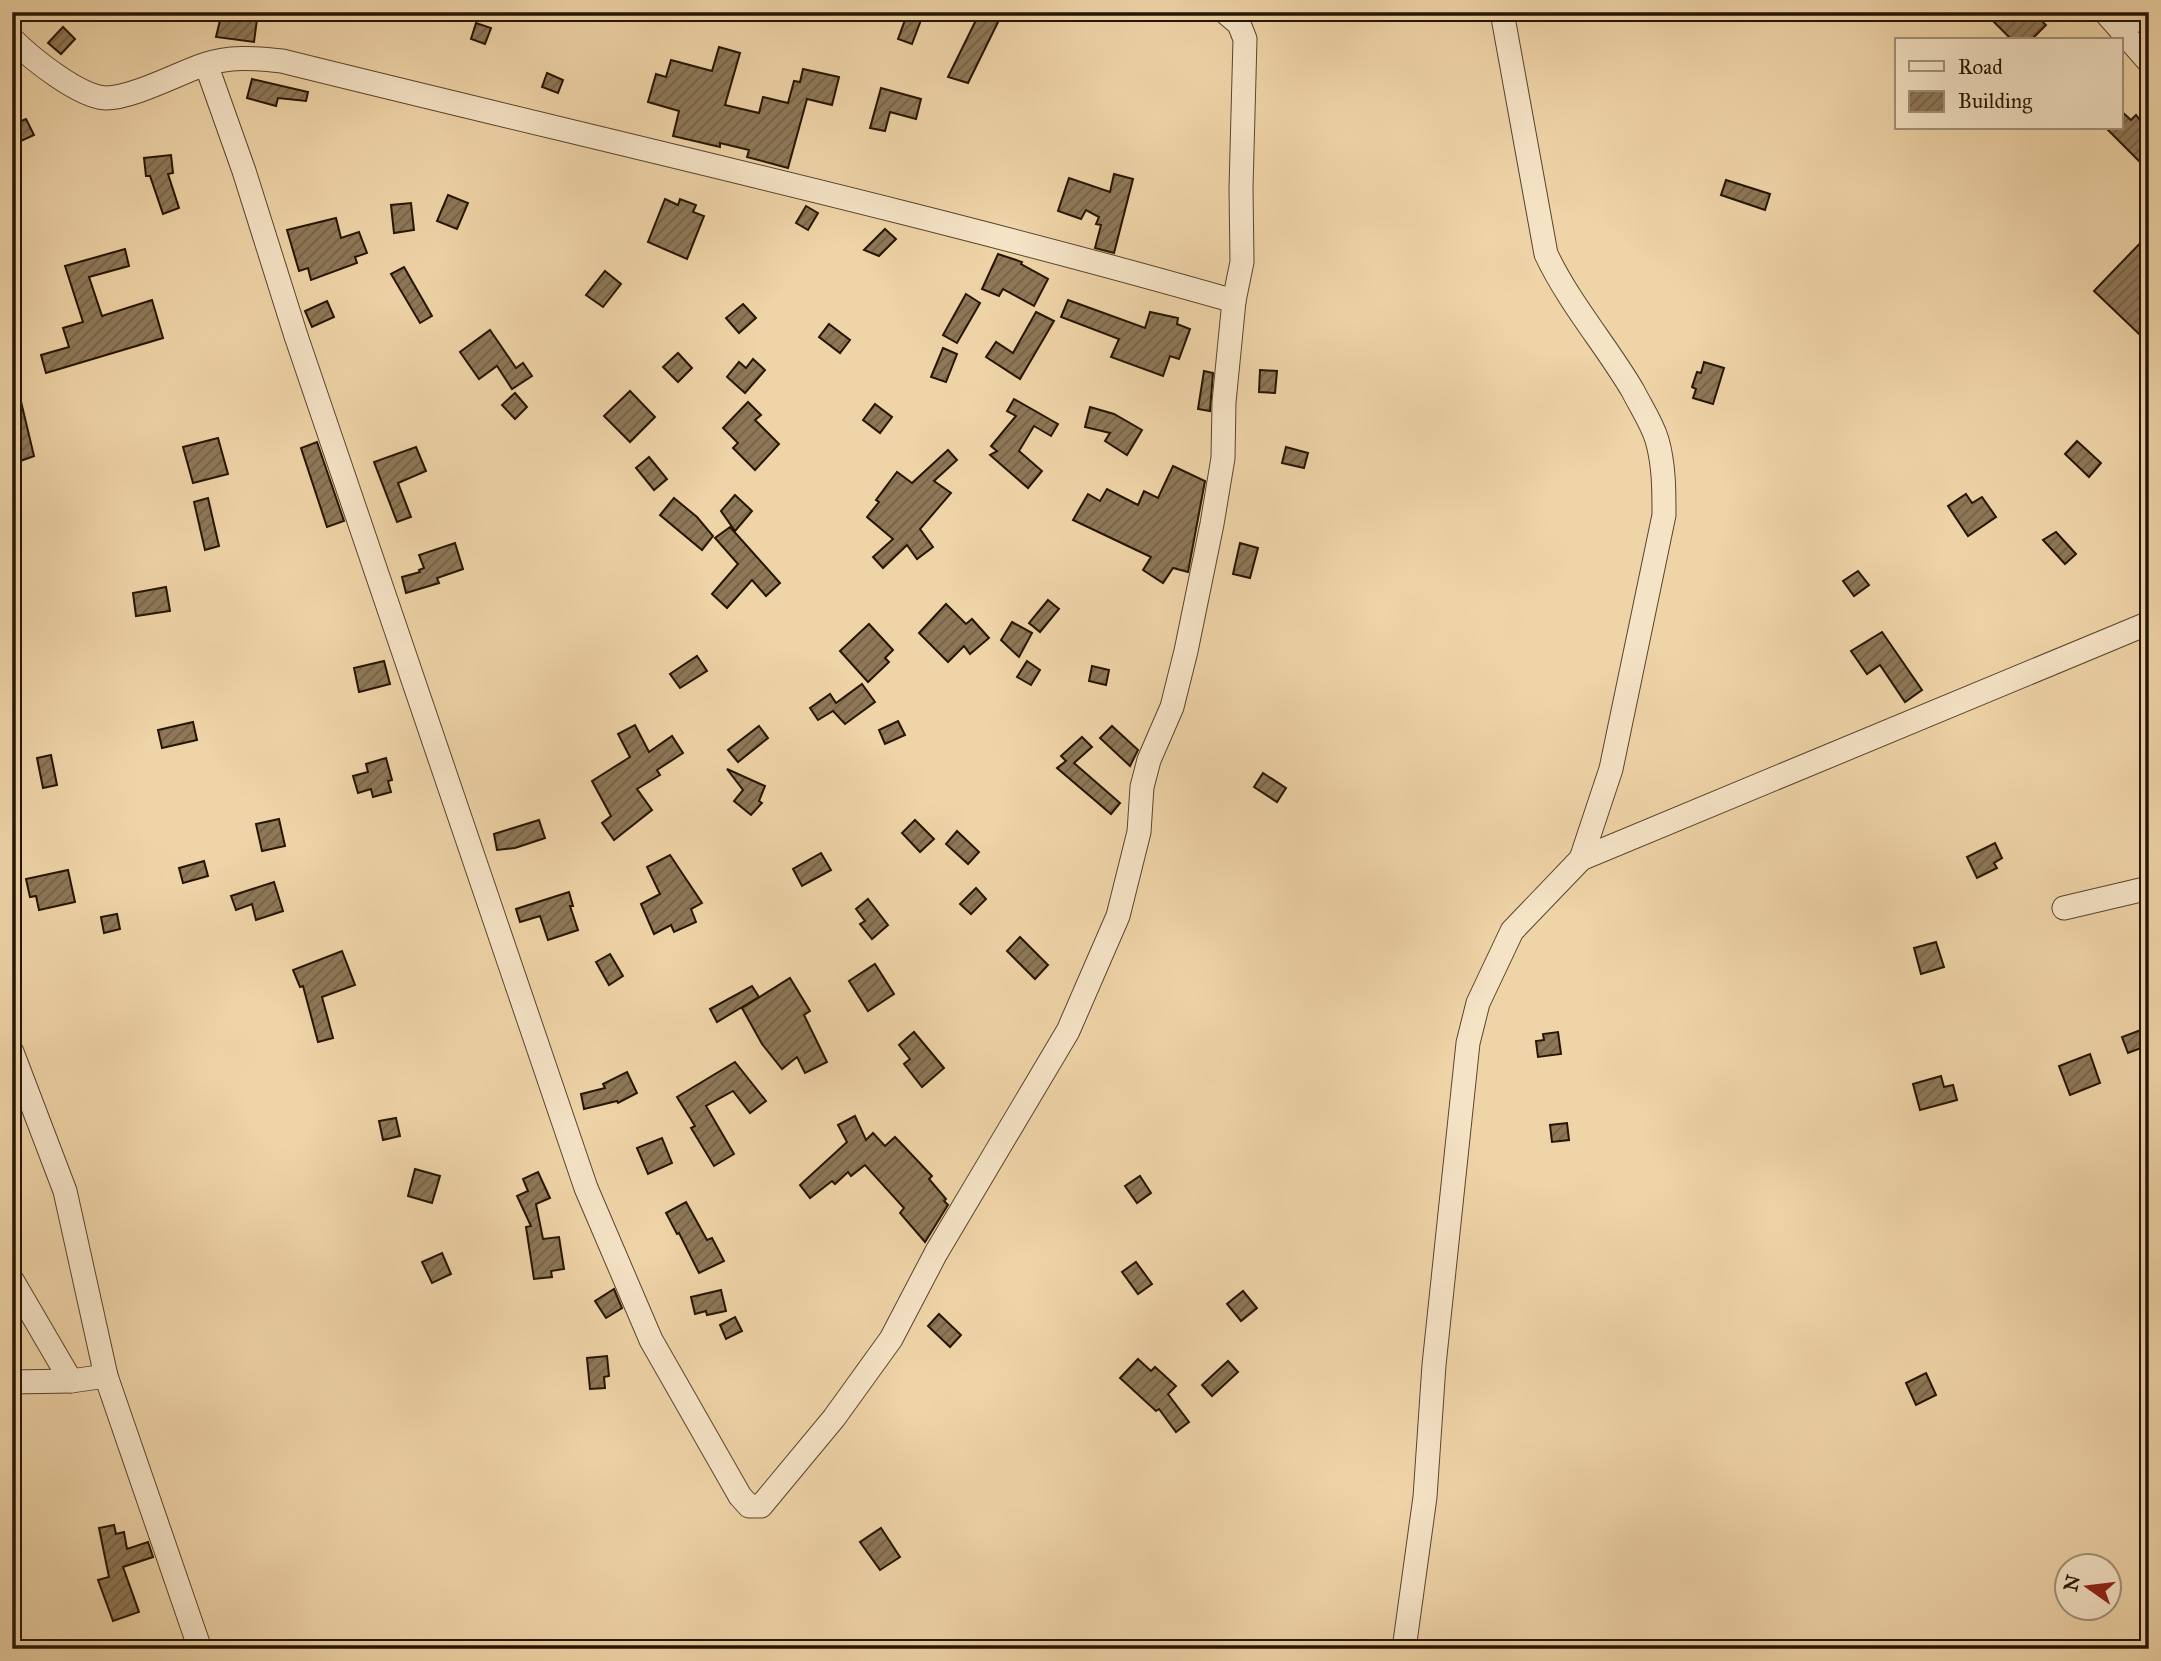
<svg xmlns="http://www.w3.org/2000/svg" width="2161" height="1661" viewBox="0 0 2161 1661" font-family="'IM FELL Great Primer',serif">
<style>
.building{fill:url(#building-hatch);stroke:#251501;stroke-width:2}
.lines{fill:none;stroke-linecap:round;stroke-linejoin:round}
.minor-casing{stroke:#58452b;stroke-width:25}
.minor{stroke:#f5e3c6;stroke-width:23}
</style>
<defs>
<pattern id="building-hatch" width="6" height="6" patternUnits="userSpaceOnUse" patternTransform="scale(1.75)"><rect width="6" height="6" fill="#8e7858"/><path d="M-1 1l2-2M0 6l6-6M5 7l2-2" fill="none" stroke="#746146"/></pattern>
</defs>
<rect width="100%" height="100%" fill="#efd4a8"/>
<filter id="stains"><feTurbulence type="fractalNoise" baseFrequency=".00286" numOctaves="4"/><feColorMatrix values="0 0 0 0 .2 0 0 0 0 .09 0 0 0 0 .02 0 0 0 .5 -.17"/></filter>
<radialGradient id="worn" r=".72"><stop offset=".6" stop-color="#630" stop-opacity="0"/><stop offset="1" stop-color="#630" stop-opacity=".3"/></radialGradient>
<!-- building -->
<g class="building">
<path d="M 222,12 L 258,12 L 254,42 L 216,37 Z"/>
<path d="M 908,12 L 924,12 L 912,44 L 898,39 Z"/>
<path d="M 980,12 L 1003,12 L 968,83 L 948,77 Z"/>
<path d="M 1998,12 L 2032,12 L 2046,25 L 2031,40 L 2012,40 L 1991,19 Z"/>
<path d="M 476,23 L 491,28 L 485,44 L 471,39 Z"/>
<path d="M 63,27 L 75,39 L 61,54 L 48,43 Z"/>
<path d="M 719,47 L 740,53 L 725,105 L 759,113 L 763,97 L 788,103 L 794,81 L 800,82 L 803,69 L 839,77 L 832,105 L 807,99 L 788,168 L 747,157 L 749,150 L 720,143 L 720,147 L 673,136 L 679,111 L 648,102 L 656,74 L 666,77 L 671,60 L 712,71 Z"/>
<path d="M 547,73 L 563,80 L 558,93 L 542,87 Z"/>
<path d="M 252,79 L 308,92 L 306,101 L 278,98 L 276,106 L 247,98 Z"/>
<path d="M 881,88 L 921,99 L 916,119 L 890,112 L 885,131 L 870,128 Z"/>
<path d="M 2121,111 L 2131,120 L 2136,115 L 2140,120 L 2149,111 L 2149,171 L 2106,128 L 2121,128 Z"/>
<path d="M 26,119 L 34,135 L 12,145 L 12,125 Z"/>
<path d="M 171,155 L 173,173 L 168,174 L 179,208 L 163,214 L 150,176 L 146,176 L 144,158 Z"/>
<path d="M 1114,174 L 1133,179 L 1114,253 L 1095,248 L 1101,225 L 1096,224 L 1099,217 L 1086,210 L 1081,219 L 1058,211 L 1069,178 L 1110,192 Z"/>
<path d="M 1726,180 L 1770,194 L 1765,210 L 1721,195 Z"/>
<path d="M 448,195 L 468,203 L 457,229 L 437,221 Z"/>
<path d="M 665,199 L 678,205 L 680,199 L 696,205 L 693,212 L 704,216 L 687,259 L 648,242 Z"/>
<path d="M 411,203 L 414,230 L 394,233 L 391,205 Z"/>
<path d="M 806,206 L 818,213 L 808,230 L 796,223 Z"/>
<path d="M 336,218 L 341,238 L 359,232 L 367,253 L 355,257 L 357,263 L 311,280 L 308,268 L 299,271 L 287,230 Z"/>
<path d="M 885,229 L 896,239 L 879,256 L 864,250 Z"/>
<path d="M 2149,234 L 2149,325 L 2139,334 L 2094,291 Z"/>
<path d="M 125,249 L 129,266 L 89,277 L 102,316 L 152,300 L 163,338 L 46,373 L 41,355 L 69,347 L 63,328 L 83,322 L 65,266 Z"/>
<path d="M 998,254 L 1022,262 L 1021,264 L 1048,279 L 1034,306 L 1003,289 L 999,296 L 982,289 Z"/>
<path d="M 404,267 L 432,316 L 420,323 L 391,274 Z"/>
<path d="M 605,271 L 621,284 L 603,307 L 586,295 Z"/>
<path d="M 966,294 L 980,303 L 957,343 L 943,335 Z"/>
<path d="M 1068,300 L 1145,328 L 1150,312 L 1178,318 L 1177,324 L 1190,329 L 1179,359 L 1170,356 L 1163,376 L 1111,357 L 1119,339 L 1061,317 Z"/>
<path d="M 327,301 L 334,317 L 312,327 L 305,311 Z"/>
<path d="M 743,304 L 756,318 L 739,333 L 726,318 Z"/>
<path d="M 1036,312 L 1054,321 L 1020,379 L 986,357 L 996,342 L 1013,353 Z"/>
<path d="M 829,324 L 850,340 L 840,353 L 819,337 Z"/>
<path d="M 490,330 L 516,368 L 523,363 L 532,376 L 512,389 L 497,366 L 479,379 L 460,352 Z"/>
<path d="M 943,348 L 957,354 L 946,382 L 931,377 Z"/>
<path d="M 678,353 L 692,368 L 678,382 L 663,367 Z"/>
<path d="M 753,359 L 765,370 L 745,393 L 727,377 L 739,362 L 746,368 Z"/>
<path d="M 1704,362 L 1724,368 L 1713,404 L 1693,398 L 1696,389 L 1692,387 L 1697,372 L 1701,373 Z"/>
<path d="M 1260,370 L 1277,371 L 1275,393 L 1259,392 Z"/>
<path d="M 1204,371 L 1213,373 L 1210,411 L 1198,409 Z"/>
<path d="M 18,389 L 34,456 L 12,464 L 12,390 Z"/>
<path d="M 630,391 L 655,417 L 630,442 L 604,416 Z"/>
<path d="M 515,393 L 527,407 L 515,419 L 502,405 Z"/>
<path d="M 1014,399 L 1058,424 L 1051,436 L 1034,426 L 1019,451 L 1042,471 L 1028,488 L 990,455 L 997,451 L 991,446 L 1016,416 L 1007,411 Z"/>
<path d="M 748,402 L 761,415 L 755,420 L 779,444 L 755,470 L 733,448 L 738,443 L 723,428 Z"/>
<path d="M 875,404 L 892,417 L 880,433 L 863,420 Z"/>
<path d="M 1090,407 L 1114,414 L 1142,430 L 1127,455 L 1105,441 L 1110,433 L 1085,427 Z"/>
<path d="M 218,438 L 228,474 L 193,483 L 183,447 Z"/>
<path d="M 2077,441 L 2101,463 L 2089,477 L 2065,454 Z"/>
<path d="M 317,442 L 344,521 L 327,527 L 301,448 Z"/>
<path d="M 416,447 L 426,471 L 398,483 L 411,517 L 397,522 L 374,462 Z"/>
<path d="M 1286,447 L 1308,453 L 1304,468 L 1282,463 Z"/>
<path d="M 948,450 L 957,460 L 934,481 L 951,493 L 920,529 L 933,547 L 917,559 L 907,545 L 883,568 L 873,557 L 893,539 L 867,517 L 879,502 L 876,500 L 897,472 L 912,483 Z"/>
<path d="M 649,457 L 667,479 L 654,490 L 636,468 Z"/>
<path d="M 1173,466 L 1205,481 L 1188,572 L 1173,568 L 1163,583 L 1143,570 L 1151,557 L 1073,520 L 1088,494 L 1100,501 L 1107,489 L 1138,505 L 1144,491 L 1158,498 Z"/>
<path d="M 1966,494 L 1972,503 L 1982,497 L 1996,517 L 1968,536 L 1948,506 Z"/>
<path d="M 735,495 L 752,511 L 735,531 L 721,511 Z"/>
<path d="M 208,498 L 219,546 L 205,550 L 194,502 Z"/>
<path d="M 674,498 L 697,517 L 713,536 L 702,550 L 660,515 Z"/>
<path d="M 730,527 L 780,583 L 766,596 L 752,580 L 727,608 L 712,594 L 738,564 L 715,538 Z"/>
<path d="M 2056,532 L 2076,554 L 2065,564 L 2043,540 Z"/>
<path d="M 455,543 L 463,569 L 437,578 L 439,583 L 406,593 L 402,577 L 420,572 L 419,570 L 424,568 L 419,555 Z"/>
<path d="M 1240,543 L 1258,548 L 1250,578 L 1233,574 Z"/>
<path d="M 1858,571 L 1869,585 L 1854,596 L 1843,581 Z"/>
<path d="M 166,587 L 170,611 L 136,616 L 133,593 Z"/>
<path d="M 1048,600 L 1059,609 L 1040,632 L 1029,623 Z"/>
<path d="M 946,604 L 966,624 L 972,619 L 989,638 L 970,654 L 964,646 L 948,662 L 919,633 Z"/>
<path d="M 1012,622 L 1032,633 L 1019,657 L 1001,640 Z"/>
<path d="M 869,624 L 893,650 L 885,658 L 889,662 L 868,682 L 840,651 Z"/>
<path d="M 1882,632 L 1922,690 L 1905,702 L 1880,665 L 1867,674 L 1851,651 Z"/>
<path d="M 697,656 L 707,671 L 680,688 L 670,674 Z"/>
<path d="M 384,661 L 390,684 L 359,692 L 354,668 Z"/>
<path d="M 1027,661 L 1040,670 L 1031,685 L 1017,677 Z"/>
<path d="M 1092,666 L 1109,670 L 1106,685 L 1089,681 Z"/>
<path d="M 862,684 L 875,702 L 845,724 L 833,711 L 818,720 L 810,708 L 830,694 L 836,703 Z"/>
<path d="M 898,721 L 905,735 L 885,744 L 879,730 Z"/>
<path d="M 193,722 L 197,740 L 162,748 L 158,730 Z"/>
<path d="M 635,725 L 649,752 L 672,736 L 683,753 L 657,770 L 660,775 L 637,789 L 652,810 L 614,840 L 602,823 L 611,816 L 592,781 L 630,757 L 618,734 Z"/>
<path d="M 759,726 L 768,738 L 738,762 L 728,750 Z"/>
<path d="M 1112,726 L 1138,750 L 1130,766 L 1100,738 Z"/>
<path d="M 1082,737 L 1092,747 L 1074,763 L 1120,803 L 1111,814 L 1057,768 L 1066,761 L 1061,756 Z"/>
<path d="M 51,755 L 57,785 L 43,788 L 37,758 Z"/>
<path d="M 386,758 L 392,780 L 388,781 L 391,792 L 373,797 L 371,789 L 358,793 L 353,776 L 368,772 L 366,764 Z"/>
<path d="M 727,769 L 765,786 L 759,801 L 762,803 L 751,815 L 734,801 L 743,790 Z"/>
<path d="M 1263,773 L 1286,788 L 1277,802 L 1254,787 Z"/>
<path d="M 279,819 L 285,846 L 262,851 L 256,824 Z"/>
<path d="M 539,820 L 545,838 L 515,848 L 497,850 L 494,834 Z"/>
<path d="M 915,820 L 934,839 L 920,852 L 902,833 Z"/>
<path d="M 957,831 L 979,852 L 968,864 L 946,844 Z"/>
<path d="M 1995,843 L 2002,858 L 1994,863 L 1997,868 L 1977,878 L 1967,857 Z"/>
<path d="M 821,853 L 831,870 L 802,886 L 793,869 Z"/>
<path d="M 670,855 L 702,903 L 691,909 L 696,922 L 674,932 L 671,925 L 654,934 L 641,904 L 660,894 L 647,867 Z"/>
<path d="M 204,861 L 208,876 L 183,883 L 179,868 Z"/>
<path d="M 68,870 L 75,902 L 39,910 L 36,896 L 30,897 L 26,879 Z"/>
<path d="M 274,882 L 283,911 L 256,920 L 252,904 L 236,910 L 231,896 Z"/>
<path d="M 976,888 L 986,899 L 971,914 L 960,904 Z"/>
<path d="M 569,892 L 573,906 L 570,906 L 578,930 L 548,940 L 540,916 L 520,922 L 516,909 Z"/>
<path d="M 868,899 L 888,925 L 872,939 L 860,924 L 865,921 L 856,909 Z"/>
<path d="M 117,914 L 120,929 L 104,933 L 101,917 Z"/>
<path d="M 1020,937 L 1048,965 L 1035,979 L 1007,951 Z"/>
<path d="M 1936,942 L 1944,967 L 1921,974 L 1914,948 Z"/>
<path d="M 342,951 L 355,985 L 322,997 L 333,1038 L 318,1042 L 303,986 L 300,987 L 293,970 Z"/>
<path d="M 610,954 L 623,976 L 609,985 L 596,962 Z"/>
<path d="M 875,964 L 894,994 L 868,1011 L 849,981 Z"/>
<path d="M 790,978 L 810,1011 L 804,1015 L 827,1062 L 805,1073 L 797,1057 L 782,1069 L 762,1044 L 742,1008 Z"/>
<path d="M 752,986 L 759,997 L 717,1022 L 710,1009 Z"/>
<path d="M 2149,1027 L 2149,1045 L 2128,1053 L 2122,1037 Z"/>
<path d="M 914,1032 L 944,1068 L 922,1087 L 904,1064 L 910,1059 L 899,1045 Z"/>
<path d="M 1558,1032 L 1561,1054 L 1538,1057 L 1536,1041 L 1544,1040 L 1543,1034 Z"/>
<path d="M 2090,1054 L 2100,1083 L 2070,1095 L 2059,1066 Z"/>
<path d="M 735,1062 L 766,1101 L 750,1113 L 733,1091 L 706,1106 L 734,1154 L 714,1166 L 691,1128 L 695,1126 L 677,1097 Z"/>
<path d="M 627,1072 L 637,1093 L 618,1103 L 617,1101 L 584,1109 L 581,1094 L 605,1088 L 603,1084 Z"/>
<path d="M 1941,1076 L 1944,1087 L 1953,1085 L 1957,1100 L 1920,1110 L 1913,1084 Z"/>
<path d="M 855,1116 L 866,1140 L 873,1133 L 885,1146 L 895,1137 L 932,1176 L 929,1179 L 946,1199 L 944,1201 L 948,1205 L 925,1242 L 900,1213 L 904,1208 L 865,1165 L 851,1176 L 848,1172 L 835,1184 L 832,1181 L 810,1198 L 800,1185 L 847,1142 L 838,1125 Z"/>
<path d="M 396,1118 L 400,1136 L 383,1140 L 379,1121 Z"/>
<path d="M 1567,1123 L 1569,1140 L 1552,1142 L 1550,1125 Z"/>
<path d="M 662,1138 L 672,1163 L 648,1174 L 637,1148 Z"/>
<path d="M 415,1169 L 440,1176 L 432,1203 L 408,1196 Z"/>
<path d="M 538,1172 L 550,1198 L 536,1204 L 543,1239 L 559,1237 L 564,1269 L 551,1271 L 552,1277 L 534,1279 L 526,1227 L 531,1226 L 517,1196 L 528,1191 L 523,1179 Z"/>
<path d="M 1140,1176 L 1151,1193 L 1137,1203 L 1125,1186 Z"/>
<path d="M 686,1202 L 707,1240 L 712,1238 L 724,1261 L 699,1273 L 679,1233 L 677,1234 L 666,1213 Z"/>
<path d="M 442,1253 L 451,1274 L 432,1283 L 422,1262 Z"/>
<path d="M 1136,1262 L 1152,1284 L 1138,1294 L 1122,1272 Z"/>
<path d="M 614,1289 L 622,1308 L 606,1318 L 595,1301 Z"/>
<path d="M 721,1290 L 726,1311 L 707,1315 L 706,1311 L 695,1314 L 691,1297 Z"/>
<path d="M 1243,1291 L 1257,1308 L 1241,1321 L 1227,1304 Z"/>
<path d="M 939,1314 L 961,1335 L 950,1347 L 928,1326 Z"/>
<path d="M 735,1317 L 742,1331 L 726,1339 L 720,1325 Z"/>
<path d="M 607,1356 L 609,1376 L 604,1377 L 605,1388 L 590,1389 L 587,1358 Z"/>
<path d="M 1138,1359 L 1151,1371 L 1155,1367 L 1176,1386 L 1168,1394 L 1189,1422 L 1176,1432 L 1159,1409 L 1156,1411 L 1120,1378 Z"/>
<path d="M 1228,1361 L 1238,1372 L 1212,1396 L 1202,1385 Z"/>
<path d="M 1926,1373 L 1936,1395 L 1916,1405 L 1906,1383 Z"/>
<path d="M 114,1525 L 116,1534 L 124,1532 L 127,1549 L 148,1542 L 153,1557 L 123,1567 L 139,1612 L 113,1621 L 98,1580 L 109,1577 L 99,1528 Z"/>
<path d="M 881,1528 L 900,1557 L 880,1570 L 860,1542 Z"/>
</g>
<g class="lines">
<defs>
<g id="minor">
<path d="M 1225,12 L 1239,24 L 1245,39 L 1241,188 L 1242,262 L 1234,301"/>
<path d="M 1502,12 L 1546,254 C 1569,303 1606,345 1633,391 C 1641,407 1652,423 1657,440 C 1664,464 1664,490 1664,515 L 1611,769 L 1581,859"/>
<path d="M 2105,12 L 2149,62"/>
<path d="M 2123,32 L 2140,12"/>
<path d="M 12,39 C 31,58 79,97 106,98 C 132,98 177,74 203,65 C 229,56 255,58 282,61 C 600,140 919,211 1234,301 L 1224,402 L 1223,458 L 1212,524 L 1186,651 L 1172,707 L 1149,760 L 1142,787 L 1139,832 L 1118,916 L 1068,1031 L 936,1253 L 891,1339 L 834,1418 L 761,1506 L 749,1506 L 740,1496 L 651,1340 L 586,1188 L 296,336 L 244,171 L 206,64"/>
<path d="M 2064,908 L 2149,888"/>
<path d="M 12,1052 L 65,1191 L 106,1376 L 200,1649"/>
<path d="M 12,1280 L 71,1381"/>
<path d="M 12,1382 L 71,1381 L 106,1376"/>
<path d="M 1404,1649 L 1425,1497 L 1434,1365 L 1468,1043 L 1478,1003 L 1512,931 L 1581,859 L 2149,623"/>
</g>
</defs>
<!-- minor casing -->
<use href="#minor" class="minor-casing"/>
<!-- minor -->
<use href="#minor" class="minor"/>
</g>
<!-- margin -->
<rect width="2161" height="1661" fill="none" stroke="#efd4a8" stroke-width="42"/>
<rect x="14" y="14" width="2133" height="1633" fill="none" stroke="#251501" stroke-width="3.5"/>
<rect x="21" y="21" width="2119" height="1619" fill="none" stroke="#251501" stroke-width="2"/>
<!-- legend -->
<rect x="1895" y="38" width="228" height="91" fill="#f5e3c6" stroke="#a29177" stroke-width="2"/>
<rect x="1909" y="61" width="35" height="10" fill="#f5e3c6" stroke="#a29177" stroke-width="2"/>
<text x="1958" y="74" font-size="21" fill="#251501">Road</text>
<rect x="1909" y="91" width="35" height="21" fill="url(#building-hatch)" stroke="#a29177" stroke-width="2"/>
<text x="1958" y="108" font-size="21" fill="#251501">Building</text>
<!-- north arrow -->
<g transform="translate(2088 1587) rotate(284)"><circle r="33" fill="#f5e3c6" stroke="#a29177" stroke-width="2"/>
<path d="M0-5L12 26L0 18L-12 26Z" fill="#8f2418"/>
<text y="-10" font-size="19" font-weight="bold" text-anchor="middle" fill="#251501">N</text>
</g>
<rect width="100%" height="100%" filter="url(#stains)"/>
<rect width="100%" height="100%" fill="url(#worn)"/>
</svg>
